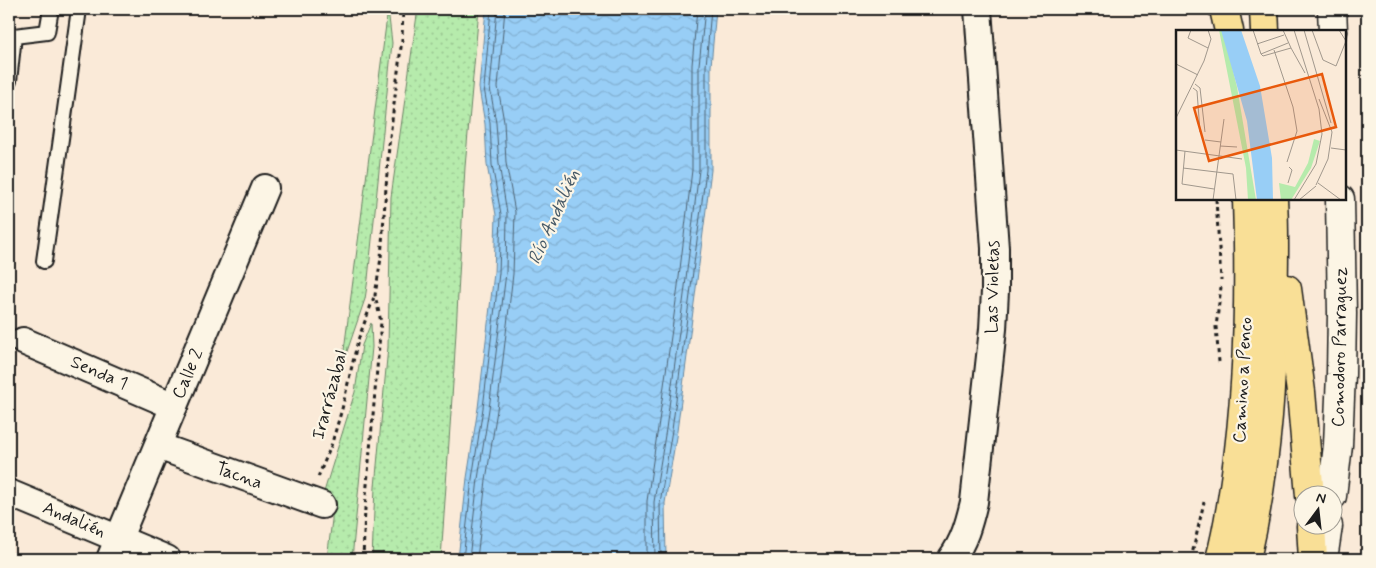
<svg xmlns="http://www.w3.org/2000/svg" width="1376" height="568" viewBox="0 0 1376 568" font-family="Mynerve,sans-serif">
<style>
.green{fill:url(#green-dots);stroke:#698464}
.water{fill:url(#water-waves);stroke:#66879f}
.lines{fill:none;stroke-linecap:round;stroke-linejoin:round}
.shore{stroke:#4e6373;stroke-width:1}
.lane-casing{stroke:#1c1c1c;stroke-width:18}
.street-casing{stroke:#1c1c1c;stroke-width:30}
.secondary-casing{stroke:#1c1c1c;stroke-width:31}
.highway-casing{stroke:#1c1c1c;stroke-width:31}
.path{stroke:#1c1c1c;stroke-width:3;stroke-dasharray:4 4;stroke-linecap:butt}
.lane{stroke:#fcf5e5;stroke-width:14}
.street{stroke:#fcf5e5;stroke-width:26}
.secondary{stroke:#fcf5e5;stroke-width:28}
.highway{stroke:#f9df96;stroke-width:28}
.labels{text-anchor:middle;dominant-baseline:central;stroke-width:4.5;stroke-linejoin:round;paint-order:stroke}
.street-label{font-size:18px;fill:#1c1c1c;stroke:#fcf5e5}
.water-label{font-size:19px;font-style:italic;fill:#475a68;stroke:#fcf5e5}
.inset-road{fill:none;stroke:#a1988d;stroke-width:1}
.view{fill:#e8590c;fill-opacity:0.15;stroke:#e8590c;stroke-width:2.5}
.inset-edge{fill:none;stroke:#1c1c1c;stroke-width:2.5}
</style>
<defs>
<pattern id="green-dots" width="8" height="8" patternUnits="userSpaceOnUse" patternTransform="scale(1.25)"><rect width="8" height="8" fill="#b6ebac"/><path d="M2 2h.1M6 6h.1" fill="none" stroke="#9cc993" stroke-width="1.8" stroke-linecap="round"/></pattern>
<pattern id="water-waves" width="16" height="10" patternUnits="userSpaceOnUse" patternTransform="scale(1.25)"><rect width="16" height="10" fill="#98cef6"/><path d="M0 5q4-4 8 0t8 0" fill="none" stroke="#82b0d2"/></pattern>
</defs>
<rect width="100%" height="100%" fill="#faead8"/>
<filter id="ink" filterUnits="userSpaceOnUse"><feTurbulence type="fractalNoise" baseFrequency=".02" numOctaves="2"/><feDisplacementMap in="SourceGraphic" scale="10" xChannelSelector="R" yChannelSelector="G"/><feConvolveMatrix kernelMatrix="1 2 1 2 8 2 1 2 1" color-interpolation-filters="sRGB"/></filter>
<g filter="url(#ink)">
<!-- green -->
<g class="green">
<path d="M 388,9 L 392,43 L 368,279 L 365,299 L 342,366 Z"/>
<path d="M 417,9 L 479,9 L 465,167 L 454,368 L 441,559 L 372,559 L 375,487 L 388,347 L 391,197 L 417,15 Z"/>
<path d="M 371,323 L 372,347 L 352,559 L 327,559 L 332,520 L 332,507 L 324,492 L 355,392 L 362,345 Z"/>
</g>
<!-- water -->
<path class="water" d="M 486,9 L 716,9 L 711,66 L 711,170 L 695,296 L 677,431 L 665,503 L 666,559 L 458,559 L 467,478 L 478,408 L 494,273 L 496,215 L 487,165 L 485,124 L 479,88 Z"/>
<g class="lines">
<!-- shore -->
<g class="shore">
<path d="M 463,559 L 472,479 L 483,408 L 499,273 L 501,214 L 492,165 L 490,123 L 484,88 L 491,9"/>
<path d="M 469,559 L 478,479 L 489,409 L 506,273 L 507,213 L 499,164 L 496,123 L 490,88 L 497,9"/>
<path d="M 477,559 L 486,480 L 497,410 L 513,274 L 515,212 L 506,163 L 504,122 L 498,87 L 505,9"/>
<path d="M 647,559 L 647,501 L 658,428 L 677,294 L 692,170 L 692,65 L 697,9"/>
<path d="M 655,559 L 654,502 L 666,429 L 684,295 L 699,170 L 699,65 L 705,9"/>
<path d="M 661,559 L 660,503 L 672,430 L 690,295 L 706,170 L 706,66 L 711,9"/>
</g>
<defs>
<g id="lane">
<path d="M 9,81 L 14,36 L 47,32 L 51,9"/>
<path d="M 44,261 L 79,9"/>
</g>
<g id="street">
<path d="M 23,341 L 174,406"/>
<path d="M 158,446 L 322,505"/>
<path d="M 9,493 L 167,559"/>
<path d="M 110,559 L 265,188"/>
<path d="M 951,559 C 964,542 969,523 974,502 L 993,329 L 995,291 L 995,248 L 978,9"/>
</g>
<g id="secondary">
<path d="M 1332,9 L 1333,31"/>
<path d="M 1332,496 L 1338,445 L 1341,374 L 1342,313 L 1340,199"/>
<path d="M 1323,559 L 1328,526"/>
</g>
<g id="highway">
<path d="M 1224,9 L 1229,31"/>
<path d="M 1264,9 L 1265,31"/>
<path d="M 1287,289 L 1301,392 L 1310,496"/>
<path d="M 1311,526 L 1313,559"/>
<path d="M 1220,559 C 1228,531 1232,502 1236,473 C 1249,382 1250,290 1247,199"/>
<path d="M 1246,559 C 1265,478 1272,393 1273,309 C 1274,273 1275,236 1273,199"/>
</g>
</defs>
<!-- lane casing -->
<use href="#lane" class="lane-casing"/>
<!-- street casing -->
<use href="#street" class="street-casing"/>
<!-- secondary casing -->
<use href="#secondary" class="secondary-casing"/>
<!-- highway casing -->
<use href="#highway" class="highway-casing"/>
<!-- path -->
<g class="path">
<path d="M 1216,199 L 1221,280"/>
<path d="M 1219,362 L 1216,327 L 1221,287"/>
<path d="M 318,477 L 331,446 L 342,409 L 358,340 L 374,297"/>
<path d="M 363,559 L 365,508 L 381,322 L 375,295 L 381,258 L 389,145 L 402,39 L 403,9"/>
<path d="M 1191,559 L 1204,502"/>
</g>
<!-- lane -->
<use href="#lane" class="lane"/>
<!-- street -->
<use href="#street" class="street"/>
<!-- secondary -->
<use href="#secondary" class="secondary"/>
<!-- highway -->
<use href="#highway" class="highway"/>
</g>
</g>
<g class="labels">
<!-- street labels -->
<g class="street-label">
<text transform="translate(993 287) rotate(-89)">Las Violetas</text>
<text transform="translate(1340 347) rotate(-89)">Comodoro Parraguez</text>
<text transform="translate(99 373) rotate(23)">Senda 1</text>
<text transform="translate(188 374) rotate(-67)">Calle 2</text>
<text transform="translate(1243 380) rotate(-87)">Camino a Penco</text>
<text transform="translate(330 395) rotate(-75)">Irarrázabal</text>
<text transform="translate(239 476) rotate(20)">Tacna</text>
<text transform="translate(74 520) rotate(23)">Andalién</text>
</g>
<!-- water labels -->
<g class="water-label">
<text transform="translate(554 217) rotate(-66)">Río Andalién</text>
</g>
</g>
<!-- overview -->
<g transform="translate(1176 30)">
<rect width="170" height="170" fill="#faead8"/>
<path d="M 43,0 L 47,0 L 61,57 L 80,170 L 72,170 L 70,138 ZM 138,109 L 144,111 L 135,138 L 115,170 L 105,170 L 103,153 L 119,157 L 132,133 Z" fill="#b6ebac"/>
<path d="M 45,0 L 65,0 L 84,56 L 96,128 L 97,170 L 81,170 L 71,91 Z" fill="#98cef6"/>
<path class="inset-road" d="M 15,0 L 12,8 L 32,18M 77,0 L 85,24M 128,0 L 155,93M 136,0 L 147,30 L 160,36 L 170,11 L 163,0M 81,14 L 108,5M 115,18 L 129,43M 98,20 L 117,77 L 121,101 L 111,132M 85,24 L 87,26 L 115,18 L 107,0M 85,24 L 112,13M 0,34 L 22,45M 19,54 L 24,58 L 29,102M 17,58 L 21,61 L 24,102M 143,69 L 156,102M 0,88 L 28,31 L 35,9 L 32,0M 29,110 L 45,112M 44,116 L 61,117M 155,118 L 170,120M 0,120 L 66,129M 9,121 L 6,154 L 38,159M 7,138 L 57,144 L 60,170M 112,153 L 116,140 L 113,137M 142,153 L 165,170M 140,155 L 152,129 L 156,102M 37,170 L 48,89M 118,170 L 140,134 L 146,104 L 143,79 L 118,0M 123,170 L 140,156"/>
<path class="view" d="M 146,44 L 160,97 L 33,131 L 18,78 Z"/>
<rect width="170" height="170" class="inset-edge"/>
</g>
<!-- margin -->
<rect width="1376" height="568" fill="none" stroke="#fcf5e5" stroke-width="30"/>
<rect x="15" y="15" width="1346" height="538" fill="none" stroke="#1c1c1c" stroke-width="2" filter="url(#ink)"/>
<!-- north arrow -->
<g transform="translate(1318 510) rotate(15)"><circle r="24" fill="#fcf5e5" stroke="#a29e95"/>
<path d="M0-4L9 19L0 12L-9 19Z" fill="#1c1c1c"/>
<text y="-8" font-size="14" font-weight="bold" text-anchor="middle" fill="#1c1c1c">N</text>
</g>
</svg>
